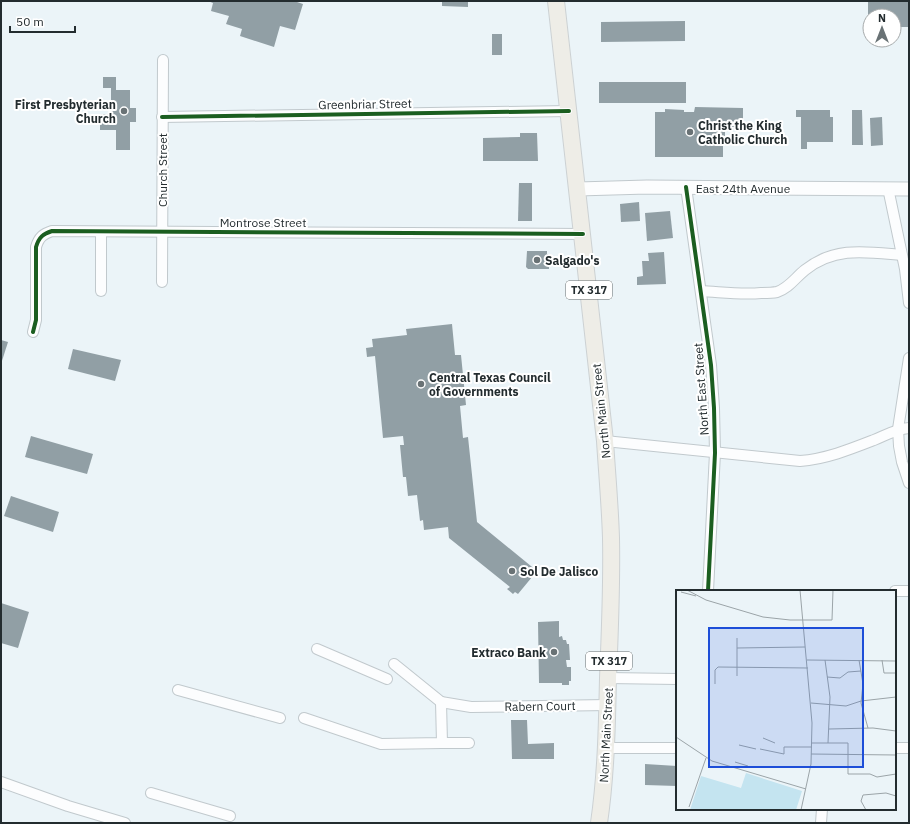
<svg xmlns="http://www.w3.org/2000/svg" width="910" height="824" viewBox="0 0 910 824" font-family="'IBM Plex Sans',sans-serif">
<style>
.building{fill:#919fa5}
.lines{fill:none;stroke-linecap:round;stroke-linejoin:round}
.minor-casing{stroke:#c1c9cd;stroke-width:12}
.tertiary-casing{stroke:#c1c9cd;stroke-width:15}
.primary-casing{stroke:#ccd1d3;stroke-width:18}
.minor{stroke:#fcfdfe;stroke-width:10}
.tertiary{stroke:#fcfdfe;stroke-width:13}
.primary{stroke:#eeede7;stroke-width:16}
.cycleway-casing{stroke:#fff;stroke-width:6}
.cycleway{stroke:#1b5e20;stroke-width:4}
.poi-dot{fill:#697275;stroke:#fff;stroke-width:1.5}
.labels{text-anchor:middle;dominant-baseline:central;stroke-width:4;stroke-linejoin:round;paint-order:stroke}
.shield{fill:#fff;stroke:#656b6d;stroke-width:1}
.shield-label{font-size:11px;font-weight:bold;fill:#232c2f}
.poi-label{font-size:12px;font-weight:bold;fill:#232c2f;stroke:#fff;text-anchor:start}
.street-label{font-size:12px;fill:#232c2f;stroke:#fff}
.inset-road{fill:none;stroke:#9ba4a8;stroke-width:1}
.view{fill:#1d4ed8;fill-opacity:0.15;stroke:#1d4ed8;stroke-width:2}
.inset-edge{fill:none;stroke:#232c2f;stroke-width:2}
</style>
<rect width="100%" height="100%" fill="#ebf4f8"/>
<!-- building -->
<g class="building">
<path d="M 208,1 L 294,1 L 303,4 L 295,30 L 280,26 L 274,47 L 240,36 L 242,29 L 226,24 L 229,16 L 211,11 L 213,3 Z"/>
<path d="M 442,1 L 468,1 L 468,7 L 442,6 Z"/>
<path d="M 868,1 L 909,1 L 909,27 L 894,27 L 894,16 L 870,16 L 870,18 L 868,18 Z"/>
<path d="M 685,21 L 685,41 L 601,42 L 601,22 Z"/>
<rect x="492" y="34" width="10" height="21"/>
<path d="M 103,77 L 116,77 L 116,90 L 130,90 L 130,108 L 136,108 L 136,122 L 130,122 L 130,150 L 116,150 L 116,130 L 100,130 L 100,114 L 111,114 L 111,88 L 103,88 Z"/>
<rect x="599" y="82" width="87" height="21"/>
<path d="M 695,107 L 743,108 L 743,127 L 725,127 L 725,136 L 730,136 L 730,144 L 723,144 L 723,157 L 655,157 L 655,112 L 665,112 L 665,109 L 684,110 L 684,112 L 694,112 Z"/>
<path d="M 796,110 L 830,110 L 830,117 L 833,117 L 833,142 L 807,142 L 807,149 L 801,149 L 801,117 L 796,117 Z"/>
<path d="M 852,110 L 862,110 L 863,145 L 852,145 Z"/>
<path d="M 882,117 L 883,145 L 871,146 L 870,118 Z"/>
<path d="M 520,133 L 537,133 L 538,161 L 483,161 L 483,138 L 520,137 Z"/>
<path d="M 519,183 L 532,183 L 532,221 L 518,221 Z"/>
<path d="M 639,202 L 640,221 L 621,222 L 620,204 Z"/>
<path d="M 670,211 L 673,238 L 647,241 L 645,213 Z"/>
<path d="M 527,251 L 547,251 L 547,254 L 549,254 L 549,269 L 528,269 L 526,267 Z"/>
<path d="M 664,252 L 666,284 L 637,285 L 637,277 L 643,276 L 642,261 L 649,261 L 648,253 Z"/>
<path d="M 452,324 L 455,355 L 461,355 L 466,405 L 460,406 L 463,438 L 468,437 L 477,522 L 537,571 L 518,594 L 515,592 L 513,594 L 507,589 L 510,587 L 449,538 L 448,527 L 424,530 L 423,520 L 420,521 L 417,495 L 408,496 L 406,477 L 403,477 L 400,445 L 404,445 L 403,436 L 383,438 L 375,356 L 367,357 L 366,348 L 373,347 L 372,339 L 407,335 L 406,329 Z"/>
<path d="M 1,340 L 8,342 L 1,364 Z"/>
<path d="M 73,349 L 121,360 L 115,381 L 68,369 Z"/>
<path d="M 31,436 L 93,454 L 87,474 L 25,457 Z"/>
<path d="M 11,496 L 59,512 L 53,532 L 4,516 Z"/>
<path d="M 1,603 L 29,612 L 18,648 L 1,643 Z"/>
<path d="M 559,621 L 559,637 L 562,636 L 563,640 L 566,640 L 567,644 L 569,644 L 570,660 L 566,660 L 567,667 L 571,667 L 571,681 L 569,681 L 569,685 L 562,685 L 562,683 L 539,683 L 538,622 Z"/>
<path d="M 511,720 L 527,720 L 528,744 L 554,743 L 554,759 L 512,759 Z"/>
<path d="M 645,764 L 677,766 L 677,786 L 645,785 Z"/>
</g>
<g class="lines">
<defs>
<g id="minor">
<path d="M 162,117 L 569,111"/>
<path d="M 686,187 L 711,365 L 714,408 L 715,453 L 708,591"/>
<path d="M 888,188 L 905,269 L 909,303"/>
<path d="M 101,232 L 101,291"/>
<path d="M 162,282 L 163,60"/>
<path d="M 701,291 C 721,292 741,295 761,293 C 766,293 772,293 777,292 C 789,288 795,278 805,270 C 835,246 867,252 901,255"/>
<path d="M 33,332 L 36,320 L 36,247 C 39,237 43,234 52,231 L 583,234"/>
<path d="M 909,358 L 898,429 L 899,446 L 902,462 L 909,483"/>
<path d="M 605,441 L 800,461 C 826,459 851,449 874,440 C 886,435 896,429 909,428"/>
<path d="M 895,591 L 909,591"/>
<path d="M 317,649 L 387,679"/>
<path d="M 394,664 L 441,702"/>
<path d="M 608,678 L 677,679"/>
<path d="M 178,690 L 280,718"/>
<path d="M 304,718 L 381,744 L 442,743 L 441,702 L 471,707 L 608,705"/>
<path d="M 442,743 L 469,743"/>
<path d="M 606,748 L 677,748"/>
<path d="M 895,748 L 909,748"/>
<path d="M 1,782 L 68,806 L 125,823"/>
<path d="M 151,793 L 230,816"/>
<path d="M 821,823 L 822,809"/>
</g>
<path id="tertiary" d="M 578,189 L 647,187 L 909,189"/>
<path id="primary" d="M 556,1 L 605,441 C 607,473 610,505 611,538 C 612,584 610,631 608,678 C 607,726 606,775 599,823"/>
</defs>
<!-- minor casing -->
<use href="#minor" class="minor-casing"/>
<!-- tertiary casing -->
<use href="#tertiary" class="tertiary-casing"/>
<!-- primary casing -->
<use href="#primary" class="primary-casing"/>
<!-- minor -->
<use href="#minor" class="minor"/>
<!-- tertiary -->
<use href="#tertiary" class="tertiary"/>
<!-- primary -->
<use href="#primary" class="primary"/>
<defs>
<g id="cycleway">
<path d="M 162,117 L 569,111"/>
<path d="M 686,187 L 711,365 L 714,408 L 715,453 L 708,591"/>
<path d="M 33,332 L 36,320 L 36,247 C 39,237 43,234 52,231 L 583,234"/>
</g>
</defs>
<!-- cycleway casing -->
<use href="#cycleway" class="cycleway-casing"/>
<!-- cycleway -->
<use href="#cycleway" class="cycleway"/>
</g>
<!-- markers -->
<g class="poi-dot">
<circle cx="124" cy="111" r="4"/>
<circle cx="690" cy="132" r="4"/>
<circle cx="537" cy="260" r="4"/>
<circle cx="421" cy="384" r="4"/>
<circle cx="512" cy="571" r="4"/>
<circle cx="554" cy="652" r="4"/>
</g>
<g class="labels">
<!-- shield labels -->
<g class="shield">
<rect x="566" y="281" width="46" height="18" rx="3"/>
<rect x="586" y="652" width="46" height="18" rx="3"/>
</g>
<g class="shield-label">
<text x="589" y="290">TX 317</text>
<text x="609" y="661">TX 317</text>
</g>
<!-- poi labels -->
<g class="poi-label">
<text x="116" y="104" text-anchor="end">First Presbyterian<tspan x="116" dy="14">Church</tspan></text>
<text x="698" y="125">Christ the King<tspan x="698" dy="14">Catholic Church</tspan></text>
<text x="545" y="260">Salgado's</text>
<text x="429" y="377">Central Texas Council<tspan x="429" dy="14">of Governments</tspan></text>
<text x="520" y="571">Sol De Jalisco</text>
<text x="546" y="652" text-anchor="end">Extraco Bank</text>
</g>
<!-- street labels -->
<g class="street-label">
<text transform="translate(365 104) rotate(-1)">Greenbriar Street</text>
<text transform="translate(162 170) rotate(-90)">Church Street</text>
<text x="743" y="188">East 24th Avenue</text>
<text x="263" y="222">Montrose Street</text>
<text transform="translate(701 389) rotate(-94)">North East Street</text>
<text transform="translate(601 411) rotate(-96)">North Main Street</text>
<text transform="translate(540 706) rotate(-1)">Rabern Court</text>
<text transform="translate(606 735) rotate(-87)">North Main Street</text>
</g>
</g>
<!-- overview -->
<g transform="translate(676 590)">
<rect width="220" height="220" fill="#ebf4f8"/>
<path d="M 70,183 L 126,201 L 120,220 L 14,220 L 25,186 L 65,198 Z" fill="#c4e4f0"/>
<path class="inset-road" d="M 11,0 L 30,10 L 87,27 L 114,30 L 156,30 L 157,0M 124,0 L 136,133 L 135,174 L 125,220M 5,2 L 20,6M 61,58 L 129,57M 131,70 L 220,71M 149,70 L 154,107 L 152,153M 183,70 L 187,94 L 185,113 L 192,138M 206,70 L 208,83 L 220,83M 61,86 L 61,48M 151,87 L 164,88 L 172,82 L 185,81M 39,94 L 39,80 L 42,77 L 132,78M 135,113 L 170,116 L 185,111 L 220,107M 153,139 L 197,138 L 220,141M 0,147 L 36,171 L 130,199M 87,148 L 99,153M 136,153 L 172,153 L 172,184 L 194,184 L 201,187 L 220,184M 63,155 L 80,159M 84,159 L 108,164 L 108,157 L 136,157M 135,164 L 220,165M 59,172 L 72,176M 13,217 L 30,168M 190,220 L 185,211 L 187,205 L 210,203 L 220,206"/>
<path class="view" d="M 33,38 L 187,38 L 187,177 L 33,177 Z"/>
<rect width="220" height="220" class="inset-edge"/>
</g>
<!-- border -->
<rect width="910" height="824" fill="none" stroke="#232c2f" stroke-width="4"/>
<!-- north arrow -->
<g transform="translate(882 28)"><circle r="19" fill="#ffffff" stroke="#a7abac"/>
<path d="M0-3L7 15L0 10L-7 15Z" fill="#697275"/>
<text y="-6" font-size="11" font-weight="bold" text-anchor="middle" fill="#232c2f">N</text>
</g>
<!-- scale -->
<path d="M10 26v6h65v-6" fill="none" stroke="#232c2f" stroke-width="2"/>
<text x="16" y="26" font-size="12" fill="#232c2f" stroke="#ffffff" stroke-width="3" paint-order="stroke">50 m</text>
</svg>
